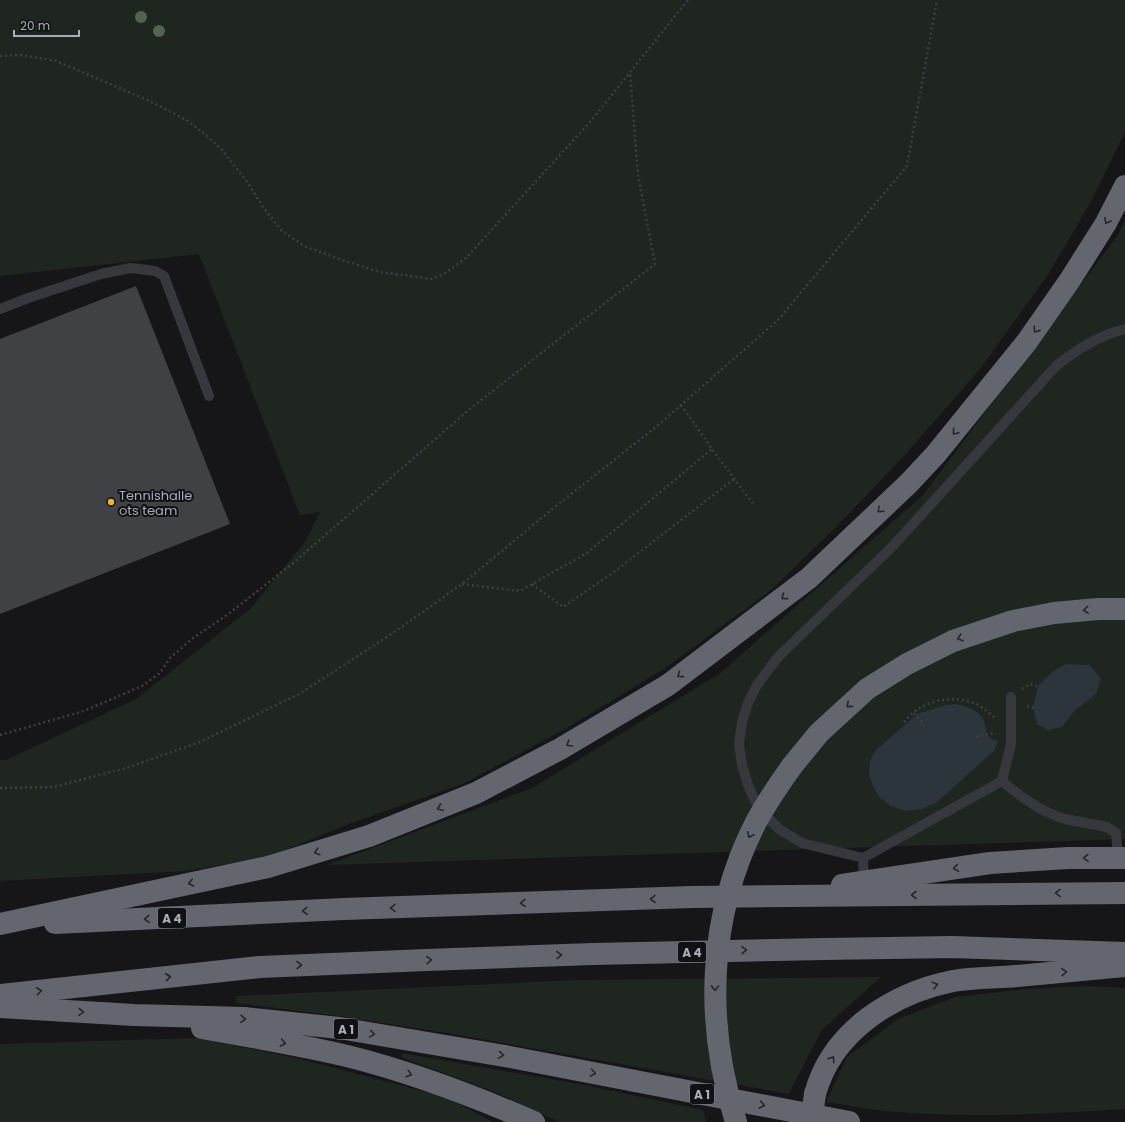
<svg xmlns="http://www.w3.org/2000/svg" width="1125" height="1122" viewBox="0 0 1125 1122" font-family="Poppins,sans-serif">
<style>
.green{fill:#1e261f}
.water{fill:#2c353c}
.building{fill:#404145}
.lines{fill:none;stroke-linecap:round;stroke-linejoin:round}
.path{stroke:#3d3f44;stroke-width:2.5;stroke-dasharray:2 3;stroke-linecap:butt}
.lane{stroke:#37383d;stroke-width:10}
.highway{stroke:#63666e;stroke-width:22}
.highway-bridge{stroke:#63666e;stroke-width:22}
.tree{fill:#506452}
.oneway{stroke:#26262a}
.poi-dot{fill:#f2b134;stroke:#111113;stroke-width:1.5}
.labels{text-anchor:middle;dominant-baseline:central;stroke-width:4;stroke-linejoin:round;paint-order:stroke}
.shield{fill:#111113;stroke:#7b7e86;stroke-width:1}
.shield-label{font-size:12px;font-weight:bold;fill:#a8adb8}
.poi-label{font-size:13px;fill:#a8adb8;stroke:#111113;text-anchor:start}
</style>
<rect width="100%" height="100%" fill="#161618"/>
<!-- green -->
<g class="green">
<path d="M 0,0 L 1125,0 L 1125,132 L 1089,205 L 1049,273 L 980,369 L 903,457 L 834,529 L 771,590 L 664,669 L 565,729 L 465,783 L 346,825 L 266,858 L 185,871 L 0,881 L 0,760 L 6,760 L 136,699 L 251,608 L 305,542 L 320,512 L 300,515 L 199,254 L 0,276 Z"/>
<path d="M 1125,220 L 1125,839 L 327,865 L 532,788 L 719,674 L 923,495 L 1118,235 Z"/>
<path d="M 881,977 L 821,1031 L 789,1094 L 452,1034 L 339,1016 L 236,1003 L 236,996 L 577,980 Z"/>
<path d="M 1087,986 L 1125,988 L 1125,1109 C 1050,1114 973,1118 898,1112 C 874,1111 850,1105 826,1102 L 847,1057 L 898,1019 L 955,997 L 1026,989 Z"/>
<path d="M 197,1038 L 300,1059 L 446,1097 L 493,1122 L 0,1122 L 0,1044 Z"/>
<path d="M 402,1053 L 590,1086 L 703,1110 L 706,1122 L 559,1122 L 499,1094 L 401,1057 Z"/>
</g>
<!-- water -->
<g class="water">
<path d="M 1066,664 L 1090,665 L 1101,679 L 1096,694 L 1074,711 L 1062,727 L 1047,730 L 1037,724 L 1033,707 L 1038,686 L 1051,673 Z"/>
<path d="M 955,704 C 963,706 973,708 979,714 C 991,724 979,736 998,741 L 994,751 L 936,803 L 922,809 L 906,811 L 891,806 L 879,797 L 873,786 L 869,775 L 870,761 L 875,751 L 917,714 L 946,705 Z"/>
</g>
<!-- building -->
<path class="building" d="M 136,286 L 230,524 L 0,614 L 0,339 Z"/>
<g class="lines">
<!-- path -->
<g class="path">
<path d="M 0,56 L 21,55 L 56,61 L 150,101 L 188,121 L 206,135 L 222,150 L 248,183 L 263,207 L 281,230 L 304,246 L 342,260 L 380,272 L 431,279 L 444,274 L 466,258 L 590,122 L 688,0"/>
<path d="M 681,405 L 712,449 L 754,505"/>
<path d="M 462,584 L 520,591 L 587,553 L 712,449"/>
<path d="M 532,584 L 563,607 L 614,572 L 734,479"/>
<path d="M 1022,689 L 1030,684 L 1037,686"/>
<path d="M 1027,706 L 1034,708"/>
<path d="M 914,713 L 927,728"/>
<path d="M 904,722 C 909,717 914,711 920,708 C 937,698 960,696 978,705 C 984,708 990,714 995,718"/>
<path d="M 0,735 L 84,711 L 142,686 L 160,673 L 170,658 L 193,638 L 227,615 L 292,564 L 471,408 L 655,264 L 638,175 L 630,72"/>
<path d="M 976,737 L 995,733"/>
<path d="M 0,788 L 53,787 L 126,768 L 200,742 L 299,694 L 396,631 L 462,584 L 556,506 L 656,427 L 778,320 L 907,166 L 937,0"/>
</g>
<!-- lane -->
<g class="lane">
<path d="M 0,309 L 28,298 L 101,274 L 131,268 L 155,271 L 164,276 L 209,396"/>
<path d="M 1011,697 L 1011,744 L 1002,781 L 863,858 L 802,843 L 779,829 L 767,817 L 756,803 L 748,785 L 742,765 L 739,744 L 742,722 L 748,703 L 757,685 L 778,657 L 893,546 L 1056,366 C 1077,349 1099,335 1125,329"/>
<path d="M 1002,781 C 1021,797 1041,812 1065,819 C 1079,822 1093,824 1107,827 L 1116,833 L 1118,858"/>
<path d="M 863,858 L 864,881"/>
</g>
<!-- highway -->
<g class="highway">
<path d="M 792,766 L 819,733 L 867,689 L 907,664 L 953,641 L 1013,621 L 1054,613 L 1098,609 L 1125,609"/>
<path d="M 842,885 L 990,863 L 1068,858 L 1125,858"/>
<path d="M 55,923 L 344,909 L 692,897 L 1125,893"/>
<path d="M 0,924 L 268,867 L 369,836 L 476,793 L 560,749 L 668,685 L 809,578 L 909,483 L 936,454 L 1026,343 L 1070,280 L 1106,223 L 1125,186"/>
<path d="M 0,995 L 260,967 L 426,960 L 593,954 L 825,949 L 952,947 L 1125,953"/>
<path d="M 0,1007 L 134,1015 L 244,1018 L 339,1028 L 510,1057 L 849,1122"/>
<path d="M 202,1028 C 252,1037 302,1045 351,1057 C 414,1073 474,1096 534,1122"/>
<path d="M 815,1094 C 832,1031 893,993 953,981 C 974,977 996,978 1017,976 C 1053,973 1089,969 1125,966"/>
</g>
<!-- highway-bridge -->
<g class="highway-bridge">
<path d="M 736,1122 C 704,1022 708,916 756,822 C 767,802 779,784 792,766"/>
<path d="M 811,1122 L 815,1094"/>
</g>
</g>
<!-- trees -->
<g class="tree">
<circle cx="141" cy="17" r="6"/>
<circle cx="159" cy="31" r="6"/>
</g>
<!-- one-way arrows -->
<defs><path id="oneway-chevron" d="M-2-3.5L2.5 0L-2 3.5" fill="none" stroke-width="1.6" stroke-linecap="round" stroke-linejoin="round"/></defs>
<g class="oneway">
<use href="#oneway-chevron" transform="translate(1107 221) rotate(119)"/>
<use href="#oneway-chevron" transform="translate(1036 330) rotate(125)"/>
<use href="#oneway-chevron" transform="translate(955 432) rotate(130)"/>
<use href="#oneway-chevron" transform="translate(880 510) rotate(137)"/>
<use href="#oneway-chevron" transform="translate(784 597) rotate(143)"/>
<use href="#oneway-chevron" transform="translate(1086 610) rotate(175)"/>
<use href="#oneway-chevron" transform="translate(960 638) rotate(162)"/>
<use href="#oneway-chevron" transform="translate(680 675) rotate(143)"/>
<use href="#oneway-chevron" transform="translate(849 705) rotate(139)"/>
<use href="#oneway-chevron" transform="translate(569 744) rotate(149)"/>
<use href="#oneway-chevron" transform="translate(440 808) rotate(158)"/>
<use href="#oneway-chevron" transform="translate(750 835) rotate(115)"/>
<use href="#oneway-chevron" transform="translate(317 852) rotate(163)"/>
<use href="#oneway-chevron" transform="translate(1086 858) rotate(179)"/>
<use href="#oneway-chevron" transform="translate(956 868) rotate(172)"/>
<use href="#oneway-chevron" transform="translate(191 883) rotate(168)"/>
<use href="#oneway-chevron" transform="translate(1058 893) rotate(179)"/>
<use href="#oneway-chevron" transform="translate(914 895) rotate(179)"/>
<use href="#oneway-chevron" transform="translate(653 899) rotate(178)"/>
<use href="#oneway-chevron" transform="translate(523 903) rotate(178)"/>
<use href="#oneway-chevron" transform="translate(393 908) rotate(178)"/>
<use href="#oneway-chevron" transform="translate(305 911) rotate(177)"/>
<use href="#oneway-chevron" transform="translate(147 919) rotate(177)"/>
<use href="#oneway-chevron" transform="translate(744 950) rotate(-1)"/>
<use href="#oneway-chevron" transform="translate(559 955) rotate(-2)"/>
<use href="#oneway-chevron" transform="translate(429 960) rotate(-2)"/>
<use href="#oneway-chevron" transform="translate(299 965) rotate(-2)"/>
<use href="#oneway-chevron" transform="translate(1064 972) rotate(-5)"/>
<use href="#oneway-chevron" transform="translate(168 977) rotate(-6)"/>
<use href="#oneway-chevron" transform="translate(935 985) rotate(-15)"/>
<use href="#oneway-chevron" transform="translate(715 988) rotate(91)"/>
<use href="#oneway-chevron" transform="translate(39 991) rotate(-6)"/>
<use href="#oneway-chevron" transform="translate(81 1012) rotate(3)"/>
<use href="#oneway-chevron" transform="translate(243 1019) rotate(4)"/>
<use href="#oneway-chevron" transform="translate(372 1034) rotate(9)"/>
<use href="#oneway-chevron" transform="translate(283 1043) rotate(11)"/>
<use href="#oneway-chevron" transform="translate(501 1055) rotate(9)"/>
<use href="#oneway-chevron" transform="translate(832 1059) rotate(-57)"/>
<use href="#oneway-chevron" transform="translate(593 1073) rotate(11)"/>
<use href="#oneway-chevron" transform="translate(409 1074) rotate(17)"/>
<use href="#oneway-chevron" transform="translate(762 1105) rotate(11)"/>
</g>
<!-- markers -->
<circle class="poi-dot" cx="111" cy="502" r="4"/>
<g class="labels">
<!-- shield labels -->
<g class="shield">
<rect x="158" y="908" width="28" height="20" rx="3"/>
<rect x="678" y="942" width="28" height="20" rx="3"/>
<rect x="334" y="1019" width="24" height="20" rx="3"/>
<rect x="690" y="1084" width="24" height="20" rx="3"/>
</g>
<g class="shield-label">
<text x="172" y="918">A 4</text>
<text x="692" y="952">A 4</text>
<text x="346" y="1029">A 1</text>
<text x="702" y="1094">A 1</text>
</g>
<!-- poi labels -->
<g class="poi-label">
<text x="119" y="495">Tennishalle<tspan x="119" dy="15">ots team</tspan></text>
</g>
</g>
<!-- scale -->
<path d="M14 30v6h65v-6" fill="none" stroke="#a8adb8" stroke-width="2"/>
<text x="20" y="30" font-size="12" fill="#a8adb8" stroke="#111113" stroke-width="3" paint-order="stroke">20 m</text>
</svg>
